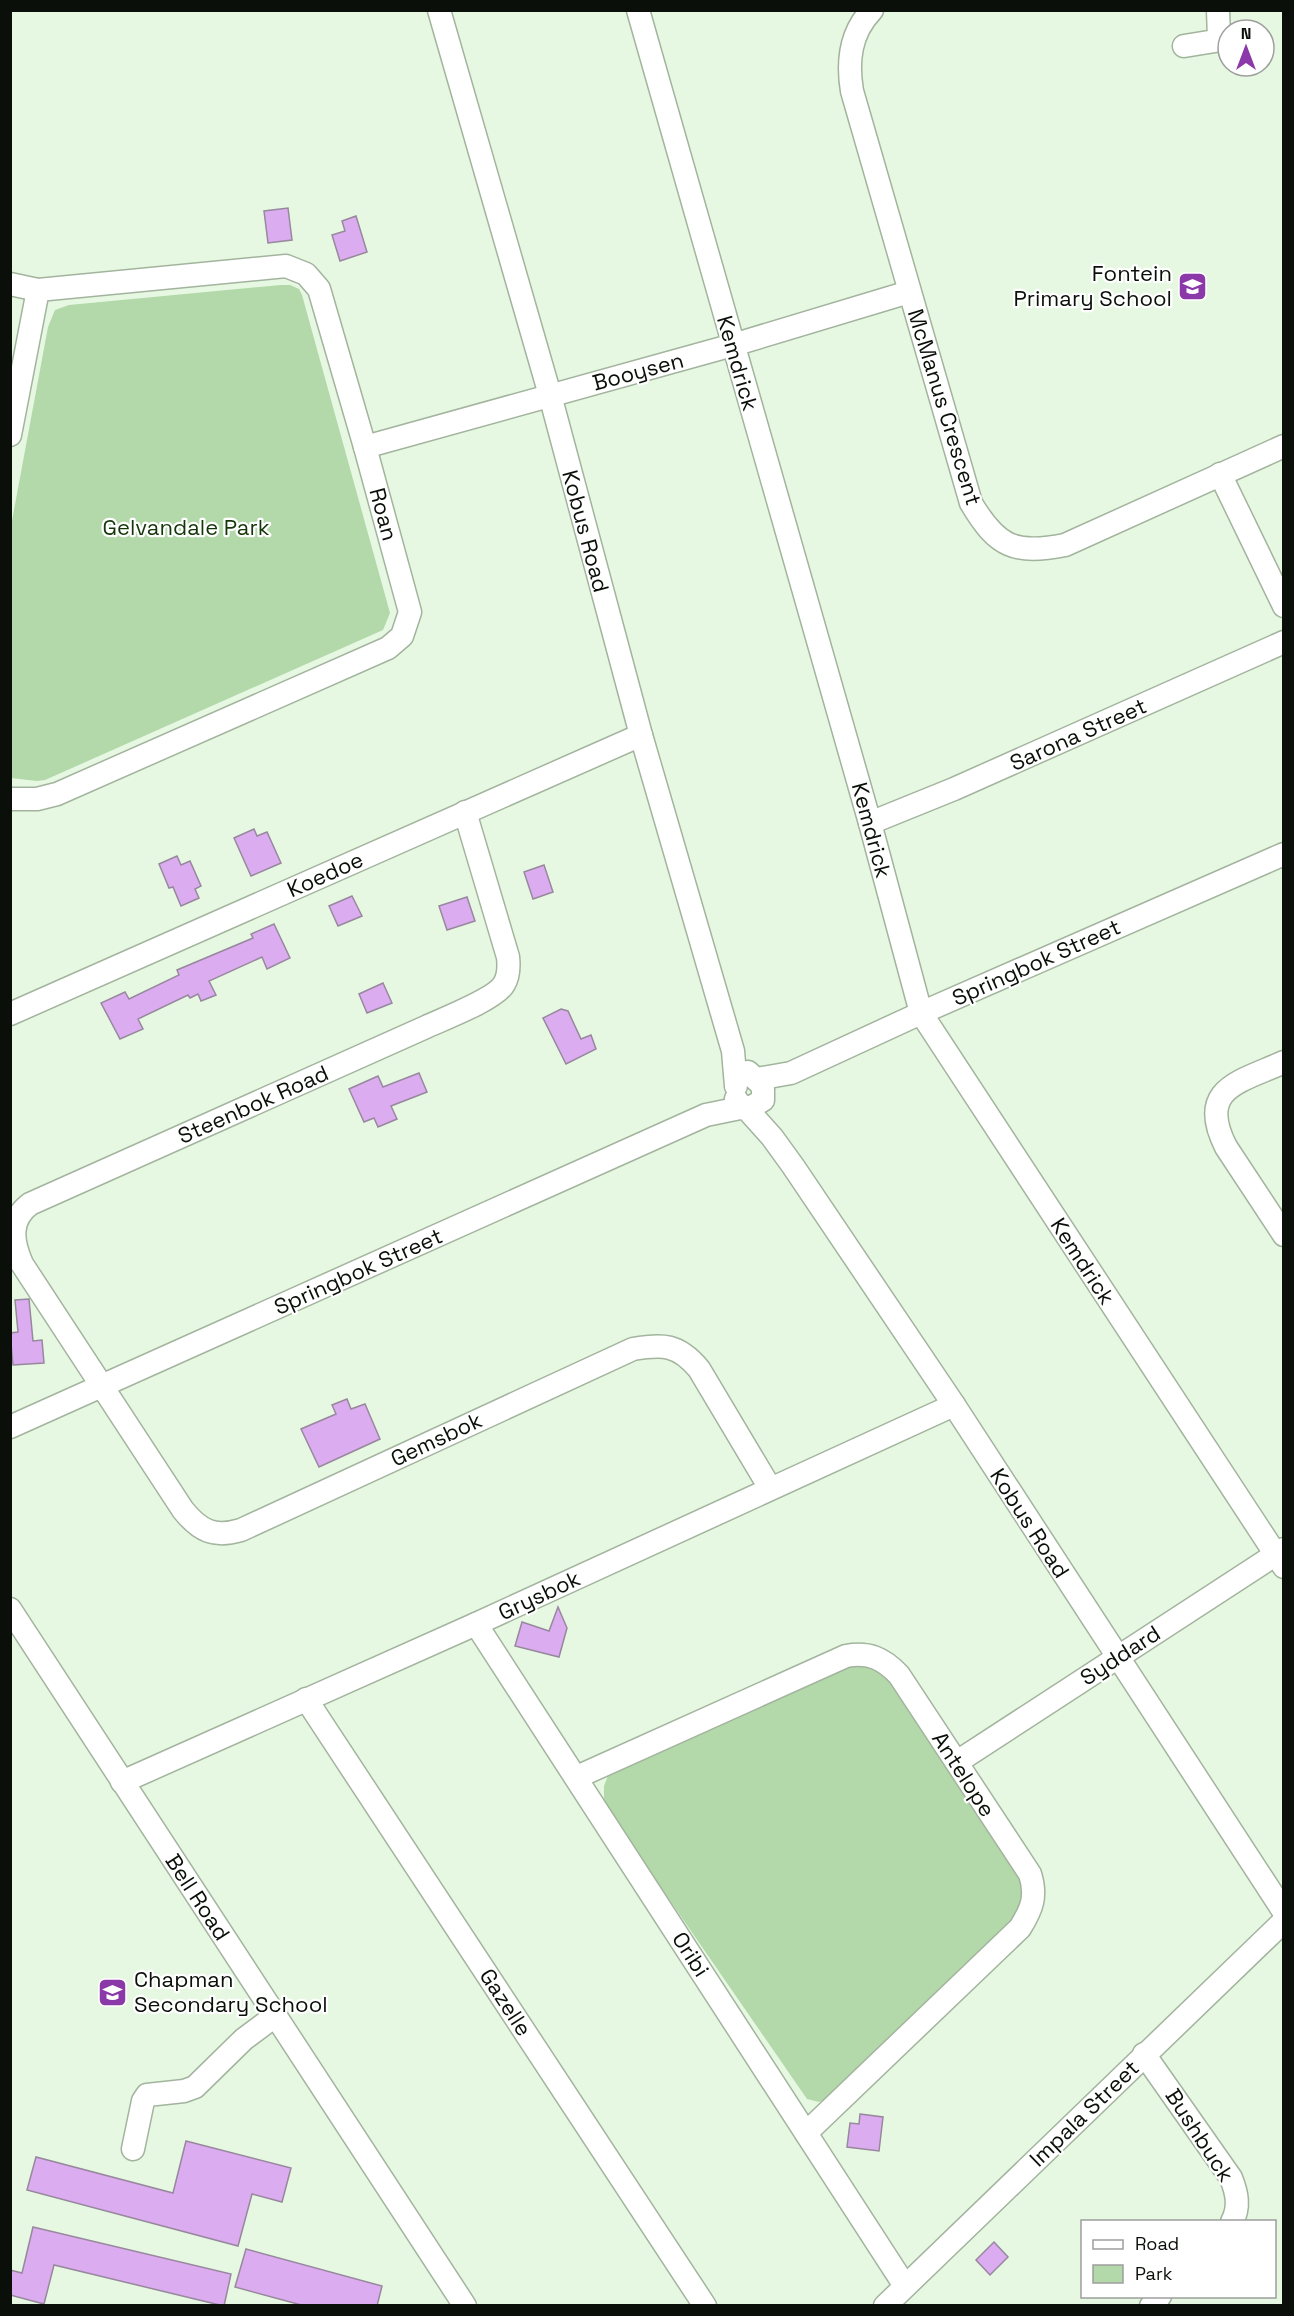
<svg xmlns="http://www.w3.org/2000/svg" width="1294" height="2316" viewBox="0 0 1294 2316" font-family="'Space Grotesk',sans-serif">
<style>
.green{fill:#b3d8aa}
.building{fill:#dcacf0;stroke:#97889d;stroke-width:1.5}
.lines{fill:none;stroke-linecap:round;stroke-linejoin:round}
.minor-casing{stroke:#a3b49e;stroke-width:25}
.minor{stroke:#fff;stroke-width:22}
.labels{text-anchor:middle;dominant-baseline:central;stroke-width:4.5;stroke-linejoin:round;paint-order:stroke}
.poi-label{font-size:22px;fill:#0a1009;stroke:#fff;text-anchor:end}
.street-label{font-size:22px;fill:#0a1009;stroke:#fff}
.park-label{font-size:22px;fill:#14370a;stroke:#fff}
</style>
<rect width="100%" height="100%" fill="#e6f8e2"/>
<!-- green -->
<g class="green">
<path d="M 281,285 L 290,285 L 299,289 L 302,295 L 390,613 L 383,630 L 45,780 L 37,781 L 11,778 L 11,526 L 48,327 L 55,310 L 69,305 Z"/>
<path d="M 866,1663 L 894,1682 L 1026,1887 L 1022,1911 L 830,2097 L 819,2102 L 807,2099 L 604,1805 L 604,1786 L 609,1773 L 850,1664 Z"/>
</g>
<!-- building -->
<g class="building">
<path d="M 288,208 L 292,240 L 268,243 L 264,211 Z"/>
<path d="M 356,216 L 367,252 L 340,261 L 332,235 L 345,231 L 342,221 Z"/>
<path d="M 254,829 L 257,836 L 267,832 L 281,863 L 251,876 L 234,838 Z"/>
<path d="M 177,856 L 181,865 L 190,861 L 201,886 L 195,889 L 199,898 L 181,906 L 173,887 L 169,888 L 159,864 Z"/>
<path d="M 544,865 L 553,892 L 533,899 L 524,872 Z"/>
<path d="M 352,896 L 362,916 L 338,926 L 329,906 Z"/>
<path d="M 467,897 L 475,921 L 447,930 L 439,906 Z"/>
<path d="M 274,924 L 290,958 L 267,969 L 262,957 L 209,981 L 216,995 L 201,1001 L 198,994 L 190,998 L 188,995 L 138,1019 L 143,1029 L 120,1039 L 101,1003 L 125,992 L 129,999 L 179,975 L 177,970 L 253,938 L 251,934 Z"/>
<path d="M 383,983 L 392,1003 L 367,1013 L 359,994 Z"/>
<path d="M 561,1009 L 568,1011 L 581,1039 L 591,1035 L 596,1049 L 566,1064 L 543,1018 Z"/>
<path d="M 419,1073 L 427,1092 L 391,1106 L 397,1119 L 378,1127 L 374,1118 L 364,1122 L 349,1089 L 378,1076 L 383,1087 Z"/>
<path d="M 29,1299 L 33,1341 L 42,1340 L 44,1363 L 13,1365 L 10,1333 L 18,1332 L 15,1300 Z"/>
<path d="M 347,1399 L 351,1409 L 365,1404 L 380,1439 L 319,1467 L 301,1429 L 336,1414 L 332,1405 Z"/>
<path d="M 558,1607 L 567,1628 L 559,1657 L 515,1646 L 522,1622 L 549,1631 Z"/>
<path d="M 860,2114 L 883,2117 L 879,2151 L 847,2147 L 850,2123 L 859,2124 Z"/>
<path d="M 186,2141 L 291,2168 L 282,2202 L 252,2194 L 238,2246 L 27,2190 L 36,2157 L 173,2193 Z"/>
<path d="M 33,2227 L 231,2274 L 224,2306 L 54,2265 L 44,2304 L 10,2295 L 10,2270 L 22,2273 Z"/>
<path d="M 994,2242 L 1008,2257 L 990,2275 L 976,2260 Z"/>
<path d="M 246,2249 L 382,2286 L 377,2306 L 305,2306 L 235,2287 Z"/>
</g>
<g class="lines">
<defs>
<g id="minor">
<path d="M 439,10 L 550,395 L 641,735 L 733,1051 L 736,1086"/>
<path d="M 638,10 L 870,823 L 921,1013 L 1284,1567"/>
<path d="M 872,10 C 850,33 847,61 852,91 L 971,503 C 997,547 1015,555 1065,545 L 1284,446"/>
<path d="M 1184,46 L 1215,41 L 1219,38 L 1218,10"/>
<path d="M 10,284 L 38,290 L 286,266 L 306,274 L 319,289 L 365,447 L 410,612 L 402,636 L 388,648 L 57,794 L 37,799 L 10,799"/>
<path d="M 10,435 L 38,290"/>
<path d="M 365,447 L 733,345 L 909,292"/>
<path d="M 1220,474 L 1284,606"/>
<path d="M 465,812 L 508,957 C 509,966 509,976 504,984 C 496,999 443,1019 426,1027 L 30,1204 C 9,1220 12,1241 22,1264 L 183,1510 C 200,1531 214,1538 241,1530 L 633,1349 C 663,1344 678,1344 699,1369 L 770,1488"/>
<path d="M 870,823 L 954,789 L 1284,642"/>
<path d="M 10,1014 L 641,735"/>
<path d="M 1284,1062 C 1240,1082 1196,1088 1226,1147 L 1284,1235"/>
<path d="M 757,1079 L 791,1073 L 921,1013 L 1284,854"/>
<path d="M 736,1099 L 740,1105 L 750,1108 L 763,1100 L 763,1086 L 748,1072"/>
<path d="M 10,1427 L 706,1115 L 745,1107 L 772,1137 L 793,1166 L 954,1405 L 1284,1912"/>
<path d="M 10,1609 L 465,2306"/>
<path d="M 476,1624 L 905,2286"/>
<path d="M 306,1699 L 705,2306"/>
<path d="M 957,1762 L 1284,1549"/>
<path d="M 577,1777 L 846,1656 C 869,1652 883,1658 899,1675 L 1030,1874 C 1037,1896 1032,1909 1020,1928 L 806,2133"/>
<path d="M 122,1782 L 476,1624 L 954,1405"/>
<path d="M 1144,2054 L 1231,2178 C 1237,2193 1240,2207 1232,2222"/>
<path d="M 133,2149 L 143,2101 L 147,2095 L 184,2091 L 195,2087 L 244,2039 L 275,2016"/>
<path d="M 885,2306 L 1284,1921"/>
<path d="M 1151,2306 L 1160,2296"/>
</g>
</defs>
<!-- minor casing -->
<use href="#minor" class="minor-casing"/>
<!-- minor -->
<use href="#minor" class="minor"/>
</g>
<!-- icons -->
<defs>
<symbol id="school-square" viewBox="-11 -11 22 22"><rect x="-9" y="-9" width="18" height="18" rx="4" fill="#8b39a8" stroke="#fff"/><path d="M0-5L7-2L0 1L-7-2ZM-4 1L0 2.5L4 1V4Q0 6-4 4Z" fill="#fff"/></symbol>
</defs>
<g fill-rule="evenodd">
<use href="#school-square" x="1176" y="270" width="33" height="33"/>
<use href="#school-square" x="96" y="1976" width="33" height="33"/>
</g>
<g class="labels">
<!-- poi labels -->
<g class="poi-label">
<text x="1172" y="273">Fontein<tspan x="1172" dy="25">Primary School</tspan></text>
<text x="134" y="1979" text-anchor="start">Chapman<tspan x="134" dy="25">Secondary School</tspan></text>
</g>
<!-- street labels -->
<g class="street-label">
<text transform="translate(738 363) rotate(74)">Kemdrick</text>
<text transform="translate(638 371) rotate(-15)">Booysen</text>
<text transform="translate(945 407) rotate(73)">McManus Crescent</text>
<text transform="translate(384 514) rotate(75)">Roan</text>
<text transform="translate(586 531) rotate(75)">Kobus Road</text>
<text transform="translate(1078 734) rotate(-24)">Sarona Street</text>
<text transform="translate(872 830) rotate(75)">Kemdrick</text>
<text transform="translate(325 874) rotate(-24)">Koedoe</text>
<text transform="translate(1036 962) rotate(-24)">Springbok Street</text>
<text transform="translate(253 1104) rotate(-24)">Steenbok Road</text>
<text transform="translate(1083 1261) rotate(57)">Kemdrick</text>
<text transform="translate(358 1271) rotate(-24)">Springbok Street</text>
<text transform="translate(436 1439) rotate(-25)">Gemsbok</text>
<text transform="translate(1030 1523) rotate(57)">Kobus Road</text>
<text transform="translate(539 1595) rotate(-25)">Grysbok</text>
<text transform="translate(1120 1655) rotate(-33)">Syddard</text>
<text transform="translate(964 1774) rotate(57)">Antelope</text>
<text transform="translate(198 1897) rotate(57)">Bell Road</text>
<text transform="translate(691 1954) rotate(57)">Oribi</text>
<text transform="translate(506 2002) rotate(57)">Gazelle</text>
<text transform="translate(1084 2113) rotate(-44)">Impala Street</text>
<text transform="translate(1200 2135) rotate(57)">Bushbuck</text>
</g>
<!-- park labels -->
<g class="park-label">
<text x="186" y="527">Gelvandale Park</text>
</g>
</g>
<!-- border -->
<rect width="1294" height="2316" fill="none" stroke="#0a1009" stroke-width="24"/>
<!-- legend -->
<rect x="1081" y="2220" width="195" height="78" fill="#ffffff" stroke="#9d9f9d" stroke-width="1.5"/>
<rect x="1093" y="2240" width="30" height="9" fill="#ffffff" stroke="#9d9f9d" stroke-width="1.5"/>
<text x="1135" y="2250" font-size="18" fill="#0a1009">Road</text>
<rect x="1093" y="2265" width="30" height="18" fill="#b3d8aa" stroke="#9d9f9d" stroke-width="1.5"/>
<text x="1135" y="2280" font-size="18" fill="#0a1009">Park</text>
<!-- north arrow -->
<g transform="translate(1246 48)"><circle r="28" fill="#ffffff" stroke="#9d9f9d" stroke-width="1.5"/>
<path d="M0-4.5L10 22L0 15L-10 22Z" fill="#8b39a8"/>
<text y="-9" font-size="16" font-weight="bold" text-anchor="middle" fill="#0a1009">N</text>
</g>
</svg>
